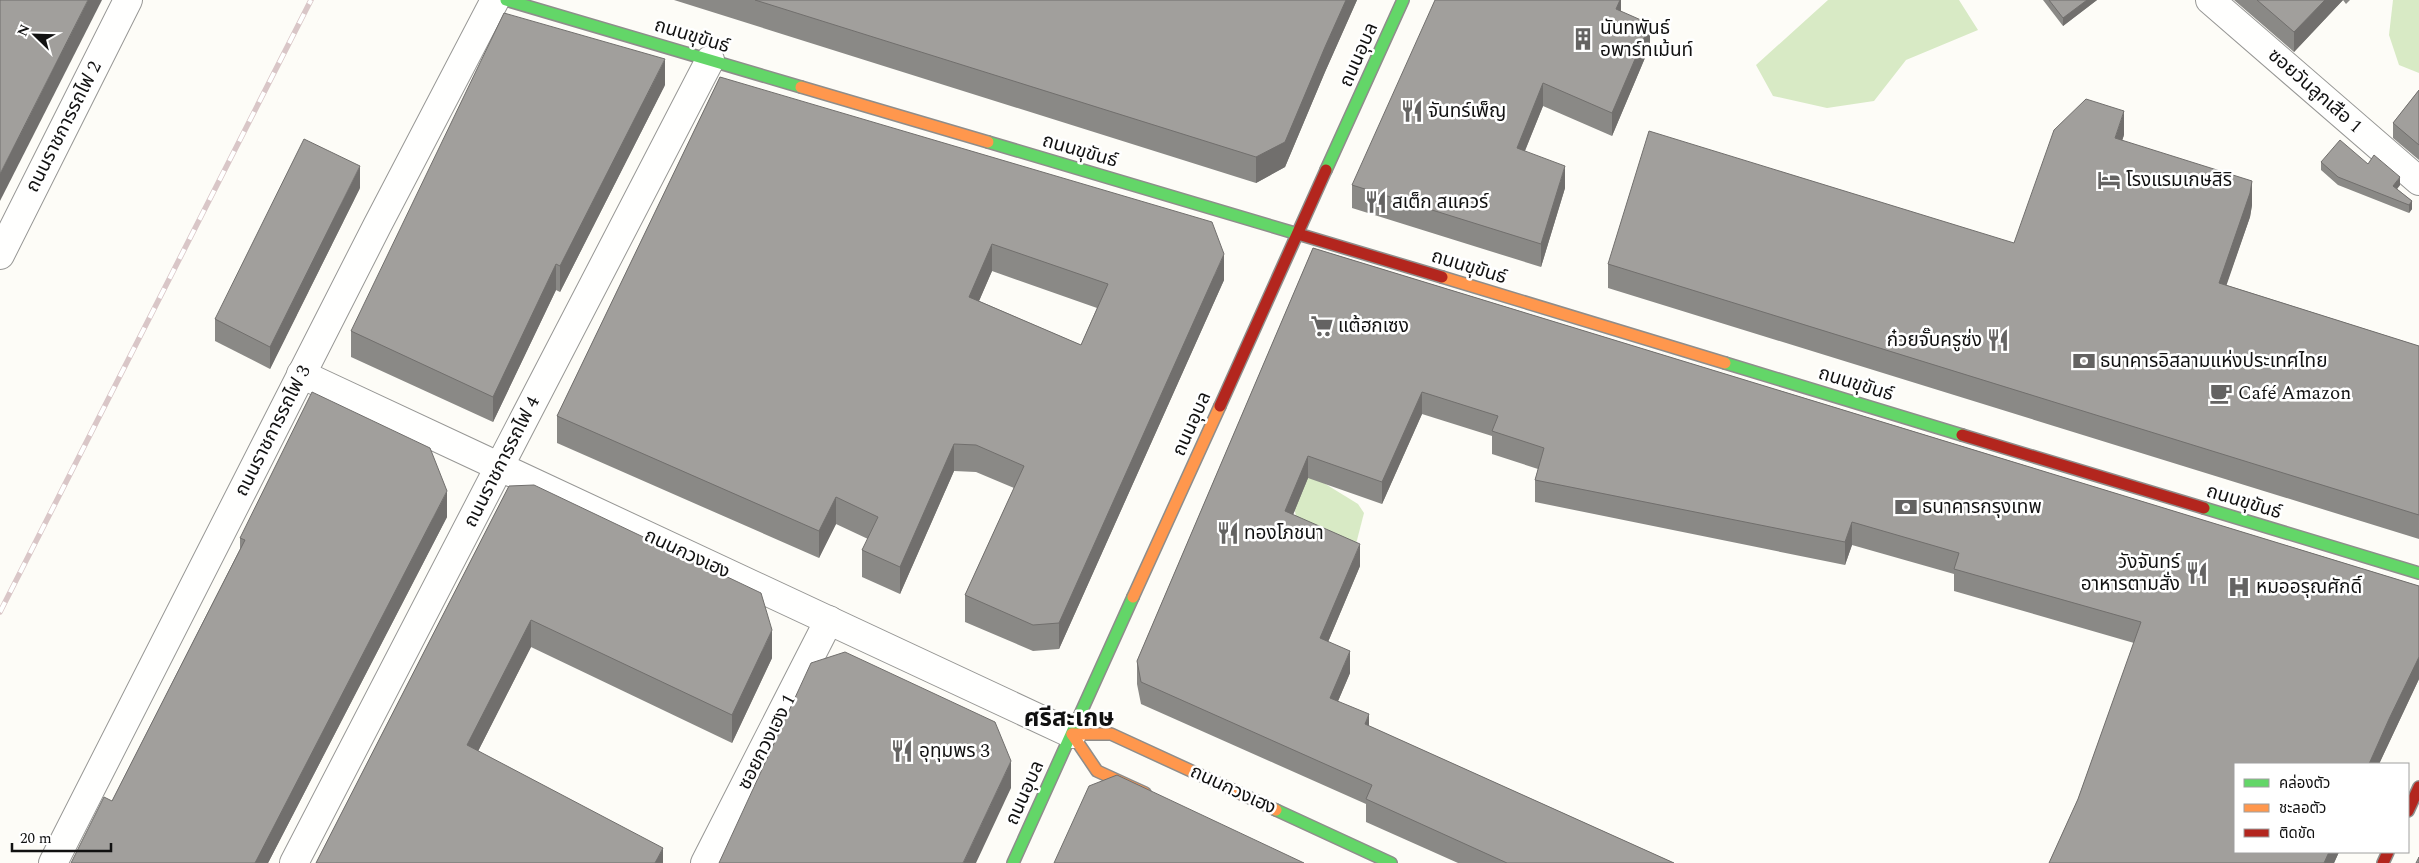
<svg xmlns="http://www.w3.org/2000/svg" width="2419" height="863" viewBox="0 0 2419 863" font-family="Spectral,'Noto Sans Thai',serif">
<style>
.forest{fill:#d8eac5}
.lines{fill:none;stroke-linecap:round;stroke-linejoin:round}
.street-casing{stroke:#979795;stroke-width:30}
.fast-casing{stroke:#8e8d8b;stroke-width:14}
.slow-casing{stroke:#8e8d8b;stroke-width:14}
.jam-casing{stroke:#8e8d8b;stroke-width:14}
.street{stroke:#fffffe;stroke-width:28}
.fast{stroke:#63d668;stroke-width:11}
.slow{stroke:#ff974d;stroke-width:11}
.jam{stroke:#b3261e;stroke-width:11}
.rail-casing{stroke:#d9c6c7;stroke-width:5.5}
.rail{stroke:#fff;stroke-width:4;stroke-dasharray:11;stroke-linecap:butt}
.wall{fill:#8a8986;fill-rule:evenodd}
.shaded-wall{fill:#716f6d}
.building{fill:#a19f9c;stroke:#716f6d;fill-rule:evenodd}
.labels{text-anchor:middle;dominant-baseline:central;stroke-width:5;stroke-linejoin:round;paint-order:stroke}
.poi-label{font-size:19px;fill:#111;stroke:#fff;text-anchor:start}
.street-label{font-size:19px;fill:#111;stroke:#fff}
.district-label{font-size:24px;font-weight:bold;fill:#111;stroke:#fff}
</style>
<rect width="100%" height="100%" fill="#fdfcf7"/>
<!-- forest -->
<g class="forest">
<path d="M 1828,0 L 1959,0 L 1978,30 L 1906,60 L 1874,101 L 1827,108 L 1773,96 L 1756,65 Z"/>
<path d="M 2393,0 L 2419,0 L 2419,73 L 2399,65 L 2389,35 Z"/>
<path d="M 1301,469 L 1358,504 L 1364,513 L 1356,544 L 1302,547 L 1290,486 Z"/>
</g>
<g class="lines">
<defs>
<g id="street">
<path d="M 2210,0 L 2419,181"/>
<path d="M 0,255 L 128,0"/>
<path d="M 301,374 L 1072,734"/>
<path d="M 53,863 L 377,226 L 495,0"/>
<path d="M 294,863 L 710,60"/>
<path d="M 705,863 L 829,620"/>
</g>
<g id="fast">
<path d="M 506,0 L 801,87"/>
<path d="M 988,142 L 1298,234"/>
<path d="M 1326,170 L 1403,0"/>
<path d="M 1725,363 L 1962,435"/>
<path d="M 2204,508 L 2419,573"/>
<path d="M 1276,810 L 1391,863"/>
<path d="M 1013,863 L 1133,597"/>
</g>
<g id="slow">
<path d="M 801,87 L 988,142"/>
<path d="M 1442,277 L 1725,363"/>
<path d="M 1133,597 L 1220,406"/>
<path d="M 1072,734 L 1111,734 L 1276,810"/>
<path d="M 1072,734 L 1097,771 L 1145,793"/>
</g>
<g id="jam">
<path d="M 1298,234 L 1442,277"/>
<path d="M 1220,406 L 1326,170"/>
<path d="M 1962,435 L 2204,508"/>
<path d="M 2408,811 L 2419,787"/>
<path d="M 2383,863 L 2388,852"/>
</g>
</defs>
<!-- street casing -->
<use href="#street" class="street-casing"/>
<!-- fast casing -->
<use href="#fast" class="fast-casing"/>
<!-- slow casing -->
<use href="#slow" class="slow-casing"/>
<!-- jam casing -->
<use href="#jam" class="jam-casing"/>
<!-- street -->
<use href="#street" class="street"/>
<!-- fast -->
<use href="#fast" class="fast"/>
<!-- slow -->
<use href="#slow" class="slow"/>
<!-- jam -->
<use href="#jam" class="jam"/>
<defs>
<path id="rail" d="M 0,612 L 311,0"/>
</defs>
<!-- rail casing -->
<use href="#rail" class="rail-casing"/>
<!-- rail -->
<use href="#rail" class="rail"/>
</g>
<!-- wall -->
<g class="wall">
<path d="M 674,0 L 1357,0 L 1325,72 L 1285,167 L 1256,183 Z"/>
<path d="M 1621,0 L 1621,11 L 1650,46 L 1612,136 L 1543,106 L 1525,151 L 1565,188 L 1541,267 L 1352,208 L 1352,185 Z"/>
<path d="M 2043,0 L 2097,0 L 2063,26 Z"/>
<path d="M 2234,0 L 2350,0 L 2346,4 L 2343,0 L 2294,52 Z"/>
<path d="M 720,77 L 1224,280 L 1059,649 L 1033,651 L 965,622 L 965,595 L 1014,488 L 976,472 L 954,471 L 900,594 L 862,577 L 862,550 L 868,539 L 836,524 L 819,558 L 557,443 L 557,416 ZM 992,271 L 1097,308 L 1081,345 L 979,301 Z"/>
<path d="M 665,85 L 560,292 L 556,290 L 493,422 L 351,357 L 351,331 Z"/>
<path d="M 2419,90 L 2419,160 L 2393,138 L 2393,123 Z"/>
<path d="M 2124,135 L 2122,140 L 2252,205 L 2250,217 L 2226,285 L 2419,346 L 2419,539 L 1608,288 L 1608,264 L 2014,243 Z"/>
<path d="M 2321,162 L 2368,164 L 2400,185 L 2397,189 L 2412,201 L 2412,209 L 2409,213 L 2338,185 L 2321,170 Z"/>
<path d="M 360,188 L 270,369 L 215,341 L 215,319 Z"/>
<path d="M 1313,248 L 2419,586 L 2419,679 L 2379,764 L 2235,764 L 2339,852 L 2334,863 L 2049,863 L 2078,799 L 2134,643 L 1954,591 L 1954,574 L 1852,545 L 1845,565 L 1535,502 L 1535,480 L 1538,469 L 1492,454 L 1492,436 L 1422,414 L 1382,504 L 1308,478 L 1293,515 L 1360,566 L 1328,642 L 1350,673 L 1338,701 L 1369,726 L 1674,863 L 1458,863 L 1366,822 L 1366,804 L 1141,704 L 1137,684 L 1137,661 Z"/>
<path d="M 509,486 L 772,658 L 732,743 L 531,647 L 478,751 L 663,863 L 316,863 Z"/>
<path d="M 447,517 L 268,863 L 71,863 L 112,801 L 240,549 L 240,538 Z"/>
</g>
<!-- shaded-wall -->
<g class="shaded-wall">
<path d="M 88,0 L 102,0 L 0,201 L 0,174 Z"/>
<path d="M 1346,0 L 1357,0 L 1325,72 L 1285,167 L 1256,183 L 1256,157 L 1325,47 Z"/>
<path d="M 1620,0 L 1621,0 L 1621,19 L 1616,9 Z"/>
<path d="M 2087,0 L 2097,0 L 2063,26 L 2063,18 Z"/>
<path d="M 2325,0 L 2343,0 L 2294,52 L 2294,32 Z"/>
<path d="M 1650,24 L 1650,46 L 1612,136 L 1612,113 Z"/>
<path d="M 665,59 L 665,85 L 560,292 L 560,266 Z"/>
<path d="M 1543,83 L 1543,106 L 1517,170 L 1517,148 Z"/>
<path d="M 2124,111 L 2124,135 L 2115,162 L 2115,138 Z"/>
<path d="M 360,166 L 360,188 L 270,369 L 270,347 Z"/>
<path d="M 1565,166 L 1565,188 L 1541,267 L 1541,244 Z"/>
<path d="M 2400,177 L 2400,185 L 2393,194 L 2393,186 Z"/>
<path d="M 2252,181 L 2252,205 L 2250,217 L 2219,307 L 2219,283 Z"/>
<path d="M 2412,201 L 2412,209 L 2409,213 L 2409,205 Z"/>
<path d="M 992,244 L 992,271 L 969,324 L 969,297 Z"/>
<path d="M 1224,254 L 1224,280 L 1059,649 L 1059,623 Z"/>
<path d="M 556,264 L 556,290 L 493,422 L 493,397 Z"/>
<path d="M 1422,392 L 1422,414 L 1382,504 L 1382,482 Z"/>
<path d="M 954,444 L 954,471 L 900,594 L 900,567 Z"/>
<path d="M 1308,456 L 1308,478 L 1285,534 L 1285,511 Z"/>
<path d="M 447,491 L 447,517 L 268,863 L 255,863 Z"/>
<path d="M 836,497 L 836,524 L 819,558 L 819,531 Z"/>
<path d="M 1852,522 L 1852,545 L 1845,565 L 1845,542 Z"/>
<path d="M 1360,544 L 1360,566 L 1320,661 L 1320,638 Z"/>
<path d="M 531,620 L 531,647 L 467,773 L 467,745 Z"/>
<path d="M 772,630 L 772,658 L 732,743 L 732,715 Z"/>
<path d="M 1350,651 L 1350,673 L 1330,720 L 1330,698 Z"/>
<path d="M 2419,657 L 2419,679 L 2379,764 L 2369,764 L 2389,719 Z"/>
<path d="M 1369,714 L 1369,737 L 1365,724 Z"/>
<path d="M 1011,761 L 1011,788 L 976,863 L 963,863 Z"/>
<path d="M 663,848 L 663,863 L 655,863 Z"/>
<path d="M 2329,852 L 2339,852 L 2334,863 L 2324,863 Z"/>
</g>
<!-- building -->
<g class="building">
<path d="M 0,0 L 88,0 L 0,174 Z"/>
<path d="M 755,0 L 1346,0 L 1325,47 L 1285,142 L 1256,157 Z"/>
<path d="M 1435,0 L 1620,0 L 1616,9 L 1650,24 L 1612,113 L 1543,83 L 1517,148 L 1565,166 L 1541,244 L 1352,185 Z"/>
<path d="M 2049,0 L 2087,0 L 2063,18 Z"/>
<path d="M 2257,0 L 2325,0 L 2294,32 Z"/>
<path d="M 504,13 L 665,59 L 560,266 L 556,264 L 493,397 L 351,331 Z"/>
<path d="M 720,77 L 1212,222 L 1224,254 L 1059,623 L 1033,625 L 965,595 L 1024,466 L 976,445 L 954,444 L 900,567 L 862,550 L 878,517 L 836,497 L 819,531 L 557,416 ZM 992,244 L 1108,284 L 1081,345 L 969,297 Z"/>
<path d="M 2419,90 L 2419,145 L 2393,123 Z"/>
<path d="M 2086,99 L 2124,111 L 2115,138 L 2252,181 L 2250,193 L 2219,283 L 2419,346 L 2419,515 L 1608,264 L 1649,131 L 2014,243 L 2054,130 Z"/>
<path d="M 304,139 L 360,166 L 270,347 L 215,319 Z"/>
<path d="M 2340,140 L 2368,164 L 2374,155 L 2400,177 L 2393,186 L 2412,201 L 2409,205 L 2338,177 L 2321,162 Z"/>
<path d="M 1313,248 L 2419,586 L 2419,657 L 2389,719 L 2369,764 L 2235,764 L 2235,852 L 2329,852 L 2324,863 L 2049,863 L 2078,799 L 2141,622 L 1954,569 L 1959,553 L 1852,522 L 1845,542 L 1535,480 L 1544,448 L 1492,431 L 1498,416 L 1422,392 L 1382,482 L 1308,456 L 1285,511 L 1360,544 L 1320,638 L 1350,651 L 1330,698 L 1369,714 L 1365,724 L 1674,863 L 1507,863 L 1366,799 L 1372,785 L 1141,682 L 1137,661 Z"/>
<path d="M 312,392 L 430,448 L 447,491 L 255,863 L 71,863 L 104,797 L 112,801 L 245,540 L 240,538 Z"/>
<path d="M 534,485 L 761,593 L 772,630 L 732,715 L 531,620 L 467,745 L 663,848 L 655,863 L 316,863 L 509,486 Z"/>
<path d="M 845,652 L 995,722 L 1011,761 L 963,863 L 719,863 L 811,663 Z"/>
<path d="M 1117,775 L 1304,863 L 1054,863 L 1089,786 Z"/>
<path d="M 2419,857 L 2419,863 L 2416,863 Z"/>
</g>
<!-- icons -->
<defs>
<symbol id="building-bare" viewBox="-9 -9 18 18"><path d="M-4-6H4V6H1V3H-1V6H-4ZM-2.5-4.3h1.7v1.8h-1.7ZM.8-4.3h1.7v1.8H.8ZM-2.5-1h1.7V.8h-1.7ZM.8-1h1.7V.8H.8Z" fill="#646362" stroke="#fff" stroke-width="2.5" paint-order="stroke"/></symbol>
<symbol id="restaurant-bare" viewBox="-9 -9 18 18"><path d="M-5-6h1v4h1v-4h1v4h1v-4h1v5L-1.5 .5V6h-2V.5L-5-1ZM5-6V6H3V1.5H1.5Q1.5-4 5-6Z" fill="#646362" stroke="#fff" stroke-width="2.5" paint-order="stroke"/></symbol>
<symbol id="hotel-bare" viewBox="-9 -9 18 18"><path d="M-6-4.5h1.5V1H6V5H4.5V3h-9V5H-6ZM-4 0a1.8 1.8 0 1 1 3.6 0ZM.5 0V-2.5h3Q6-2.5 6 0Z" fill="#646362" stroke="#fff" stroke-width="2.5" paint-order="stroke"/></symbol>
<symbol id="supermarket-bare" viewBox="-9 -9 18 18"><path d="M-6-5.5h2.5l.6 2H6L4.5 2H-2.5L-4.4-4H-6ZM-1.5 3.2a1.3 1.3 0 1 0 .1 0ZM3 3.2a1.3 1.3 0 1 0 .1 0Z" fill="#646362" stroke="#fff" stroke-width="2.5" paint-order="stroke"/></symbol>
<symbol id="bank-bare" viewBox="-9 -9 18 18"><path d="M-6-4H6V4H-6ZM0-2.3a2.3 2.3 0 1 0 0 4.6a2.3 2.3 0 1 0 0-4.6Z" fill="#646362" stroke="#fff" stroke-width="2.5" paint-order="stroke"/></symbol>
<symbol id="cafe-bare" viewBox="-9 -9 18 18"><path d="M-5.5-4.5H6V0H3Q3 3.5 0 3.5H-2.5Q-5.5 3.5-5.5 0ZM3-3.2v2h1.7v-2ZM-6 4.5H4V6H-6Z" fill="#646362" stroke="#fff" stroke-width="2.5" paint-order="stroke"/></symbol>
<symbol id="hospital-bare" viewBox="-9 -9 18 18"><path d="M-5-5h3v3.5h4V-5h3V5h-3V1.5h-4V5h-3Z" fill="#646362" stroke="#fff" stroke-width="2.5" paint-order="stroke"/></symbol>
</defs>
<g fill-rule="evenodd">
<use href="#building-bare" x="1567" y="23" width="32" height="32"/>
<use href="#restaurant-bare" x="1396" y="95" width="32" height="32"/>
<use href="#hotel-bare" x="2093" y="164" width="32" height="32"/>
<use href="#restaurant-bare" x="1360" y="186" width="32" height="32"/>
<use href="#supermarket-bare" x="1306" y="310" width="32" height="32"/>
<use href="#restaurant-bare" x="1982" y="324" width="32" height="32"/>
<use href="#bank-bare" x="2068" y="345" width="32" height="32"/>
<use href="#cafe-bare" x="2205" y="377" width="32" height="32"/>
<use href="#bank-bare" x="1890" y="491" width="32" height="32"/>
<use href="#restaurant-bare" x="1212" y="517" width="32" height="32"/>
<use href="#restaurant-bare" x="2181" y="557" width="32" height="32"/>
<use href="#hospital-bare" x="2223" y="571" width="32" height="32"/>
<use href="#restaurant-bare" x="886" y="735" width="32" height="32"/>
</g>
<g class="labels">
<!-- poi labels -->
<g class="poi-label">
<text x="1600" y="28">นันทพันธ์<tspan x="1600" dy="22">อพาร์ทเม้นท์</tspan></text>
<text x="1428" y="111">จันทร์เพ็ญ</text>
<text x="2126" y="180">โรงแรมเกษสิริ</text>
<text x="1392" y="202">สเต็ก สแควร์</text>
<text x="1338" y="326">แต้ฮกเซง</text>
<text x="1982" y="340" text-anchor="end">ก๋วยจั๊บครูซ่ง</text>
<text x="2100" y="361">ธนาคารอิสลามแห่งประเทศไทย</text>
<text x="2238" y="393">Café Amazon</text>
<text x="1922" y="507">ธนาคารกรุงเทพ</text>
<text x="1244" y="533">ทองโภชนา</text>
<text x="2180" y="562" text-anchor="end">วังจันทร์<tspan x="2180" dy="22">อาหารตามสั่ง</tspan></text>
<text x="2256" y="587">หมออรุณศักดิ์</text>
<text x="919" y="751">อุทุมพร 3</text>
</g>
<!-- street labels -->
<g class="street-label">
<text transform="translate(692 36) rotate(17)">ถนนขุขันธ์</text>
<text transform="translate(1359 55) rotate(-66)">ถนนอุบล</text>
<text transform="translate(2315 91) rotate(41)">ซอยวันลูกเสือ 1</text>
<text transform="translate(64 127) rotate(-63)">ถนนราชการรถไฟ 2</text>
<text transform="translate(1080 151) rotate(16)">ถนนขุขันธ์</text>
<text transform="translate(1469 267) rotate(17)">ถนนขุขันธ์</text>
<text transform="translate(1856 384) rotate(17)">ถนนขุขันธ์</text>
<text transform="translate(1192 424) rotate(-66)">ถนนอุบล</text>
<text transform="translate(273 431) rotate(-63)">ถนนราชการรถไฟ 3</text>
<text transform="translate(502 462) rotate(-63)">ถนนราชการรถไฟ 4</text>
<text transform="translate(2244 502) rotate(17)">ถนนขุขันธ์</text>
<text transform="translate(687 554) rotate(25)">ถนนกวงเฮง</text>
<text transform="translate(767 742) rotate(-63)">ซอยกวงเฮง 1</text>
<text transform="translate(1233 790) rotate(25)">ถนนกวงเฮง</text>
<text transform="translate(1025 793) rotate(-66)">ถนนอุบล</text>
</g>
<!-- district labels -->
<g class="district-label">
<text x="1069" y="719">ศรีสะเกษ</text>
</g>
</g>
<!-- legend -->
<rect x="2234" y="763" width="175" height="90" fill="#ffffff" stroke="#a0a0a0"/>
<rect x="2244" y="779" width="25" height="8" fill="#63d668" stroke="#a0a0a0"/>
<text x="2279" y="788" font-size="15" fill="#111111">คล่องตัว</text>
<rect x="2244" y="804" width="25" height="8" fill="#ff974d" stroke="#a0a0a0"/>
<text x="2279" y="813" font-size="15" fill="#111111">ชะลอตัว</text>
<rect x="2244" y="829" width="25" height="8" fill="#b3261e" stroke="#a0a0a0"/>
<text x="2279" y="838" font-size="15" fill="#111111">ติดขัด</text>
<!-- north arrow -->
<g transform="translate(35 35) rotate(293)" stroke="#ffffff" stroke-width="4" paint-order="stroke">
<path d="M0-4L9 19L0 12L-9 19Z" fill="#111111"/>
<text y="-8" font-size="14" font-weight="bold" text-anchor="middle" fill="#111111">N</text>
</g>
<!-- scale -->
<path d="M12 843v8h99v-8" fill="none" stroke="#111111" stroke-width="2.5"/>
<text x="20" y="843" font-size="15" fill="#111111" stroke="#ffffff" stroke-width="4" paint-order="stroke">20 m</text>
</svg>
